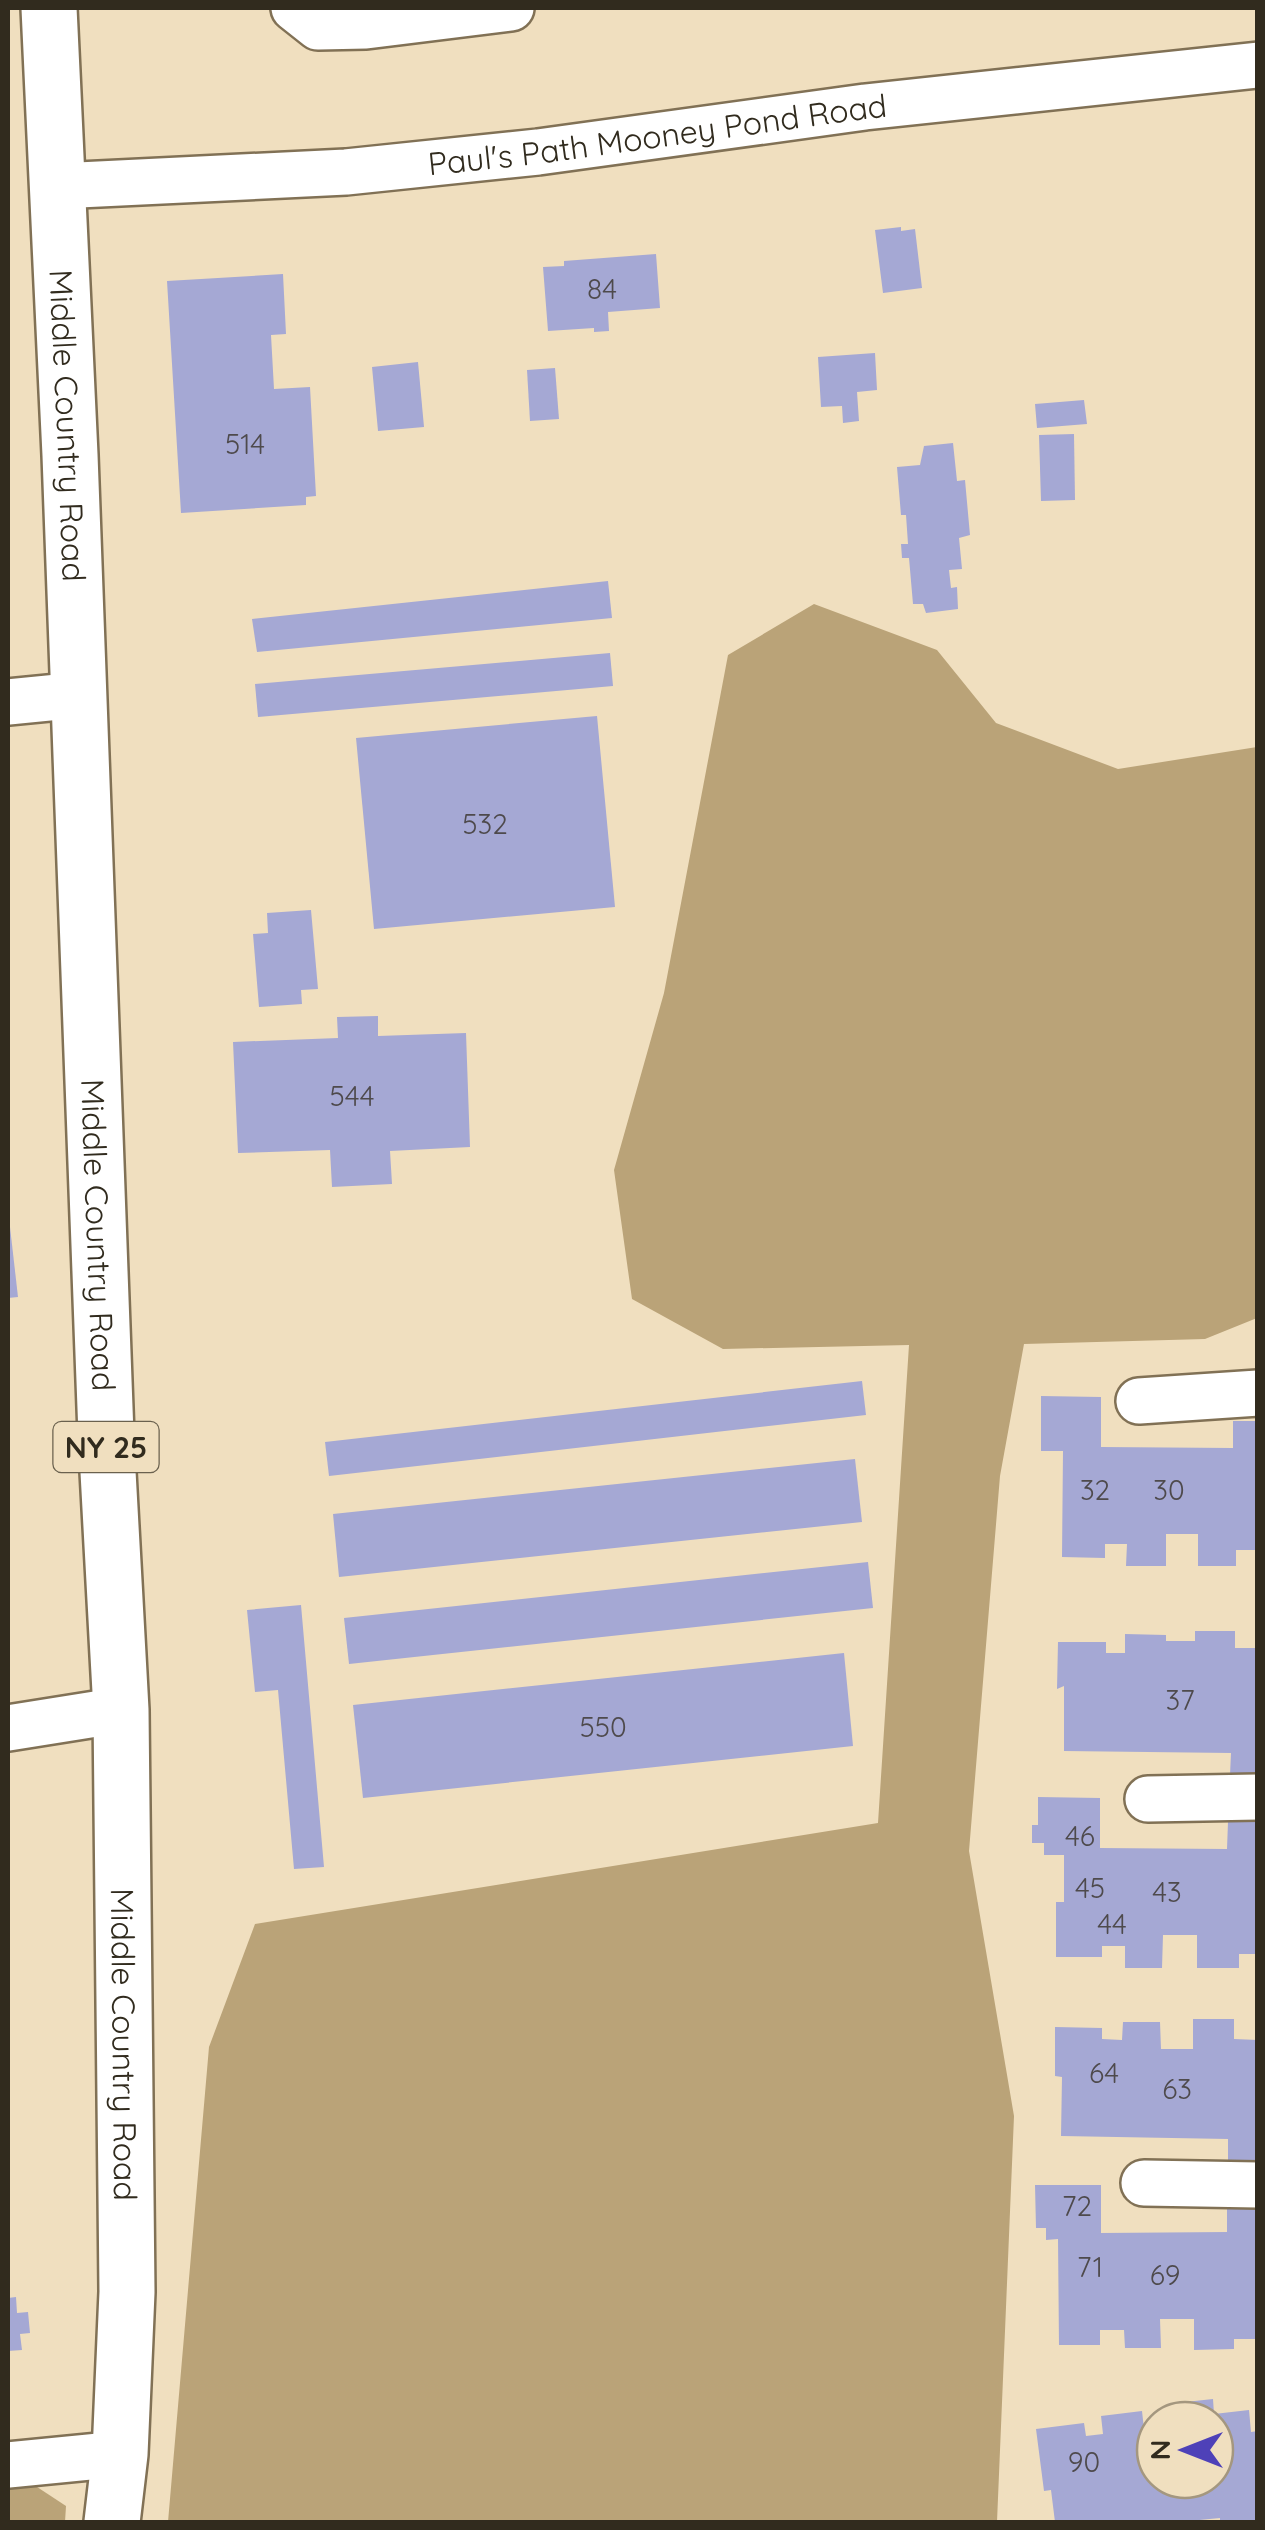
<svg xmlns="http://www.w3.org/2000/svg" width="1265" height="2530" viewBox="0 0 1265 2530" font-family="Quicksand,sans-serif">
<style>
.forest{fill:#baa378}
.building{fill:#a5a8d4}
.lines{fill:none;stroke-linecap:round;stroke-linejoin:round}
.minor-casing{stroke:#817155;stroke-width:50}
.major-casing{stroke:#817155;stroke-width:60}
.minor{stroke:#fff;stroke-width:45}
.major{stroke:#fff;stroke-width:55}
.labels{text-anchor:middle;dominant-baseline:central;stroke-width:9;stroke-linejoin:round;paint-order:stroke}
.number-label{font-size:28px;fill:#4e4a4c}
.shield{fill:#f0dfbf;stroke:#6a614e;stroke-width:2.5}
.shield-label{font-size:30px;font-weight:bold;fill:#312b1e}
.street-label{font-size:32px;fill:#312b1e;stroke:#f0dfbf}
</style>
<rect width="100%" height="100%" fill="#f0dfbf"/>
<!-- forest -->
<g class="forest">
<path d="M 814,604 L 937,650 L 996,723 L 1118,769 L 1257,747 L 1257,1318 L 1205,1339 L 1024,1344 L 1000,1476 L 969,1851 L 1014,2116 L 997,2522 L 168,2522 L 209,2047 L 255,1924 L 878,1823 L 909,1345 L 723,1349 L 632,1299 L 614,1170 L 664,993 L 728,655 Z"/>
<path d="M 31,2483 L 66,2506 L 65,2522 L 8,2522 L 8,2486 Z"/>
</g>
<!-- building -->
<g class="building">
<path d="M 901,227 L 901,231 L 915,229 L 922,288 L 883,293 L 875,230 Z"/>
<path d="M 656,254 L 660,308 L 608,312 L 609,331 L 594,332 L 594,328 L 548,331 L 543,267 L 564,266 L 564,261 Z"/>
<path d="M 283,274 L 286,334 L 271,335 L 274,389 L 310,387 L 316,496 L 306,497 L 306,505 L 181,513 L 167,281 Z"/>
<path d="M 875,353 L 877,390 L 857,392 L 859,421 L 843,423 L 842,406 L 821,407 L 818,357 Z"/>
<path d="M 418,362 L 424,427 L 378,431 L 372,367 Z"/>
<path d="M 555,368 L 559,419 L 530,421 L 527,370 Z"/>
<path d="M 1084,400 L 1087,424 L 1037,428 L 1035,404 Z"/>
<path d="M 1074,434 L 1075,500 L 1041,501 L 1039,435 Z"/>
<path d="M 953,443 L 957,481 L 965,480 L 970,535 L 959,538 L 962,569 L 949,570 L 951,588 L 957,587 L 958,609 L 926,613 L 923,604 L 913,604 L 909,558 L 902,558 L 901,544 L 908,544 L 906,515 L 901,515 L 897,467 L 920,465 L 924,446 Z"/>
<path d="M 608,581 L 612,618 L 257,652 L 252,619 Z"/>
<path d="M 610,653 L 613,686 L 258,717 L 255,684 Z"/>
<path d="M 597,716 L 615,907 L 374,929 L 356,738 Z"/>
<path d="M 311,910 L 318,989 L 301,990 L 302,1004 L 259,1007 L 253,934 L 268,933 L 267,913 Z"/>
<path d="M 378,1016 L 378,1036 L 466,1033 L 470,1147 L 390,1151 L 392,1184 L 332,1187 L 330,1150 L 238,1153 L 233,1042 L 338,1038 L 337,1017 Z"/>
<path d="M 8,1227 L 10,1227 L 18,1297 L 8,1298 Z"/>
<path d="M 862,1381 L 866,1415 L 329,1476 L 325,1442 Z"/>
<path d="M 1041,1396 L 1101,1397 L 1101,1447 L 1233,1448 L 1233,1421 L 1258,1421 L 1258,1550 L 1236,1550 L 1236,1566 L 1198,1566 L 1198,1534 L 1166,1534 L 1166,1566 L 1126,1566 L 1127,1544 L 1105,1544 L 1105,1558 L 1062,1557 L 1063,1451 L 1041,1451 Z"/>
<path d="M 855,1459 L 862,1522 L 339,1577 L 333,1514 Z"/>
<path d="M 868,1562 L 873,1608 L 349,1664 L 344,1618 Z"/>
<path d="M 301,1605 L 324,1867 L 294,1869 L 278,1690 L 255,1692 L 247,1610 Z"/>
<path d="M 1195,1631 L 1235,1631 L 1235,1648 L 1258,1648 L 1258,1775 L 1230,1775 L 1231,1753 L 1064,1751 L 1064,1686 L 1057,1689 L 1058,1642 L 1106,1642 L 1106,1653 L 1125,1653 L 1125,1634 L 1166,1635 L 1166,1641 L 1195,1641 Z"/>
<path d="M 844,1653 L 853,1746 L 363,1798 L 353,1705 Z"/>
<path d="M 1038,1797 L 1100,1798 L 1100,1848 L 1227,1849 L 1228,1822 L 1258,1822 L 1258,1954 L 1239,1954 L 1239,1968 L 1197,1968 L 1197,1935 L 1163,1935 L 1162,1968 L 1125,1968 L 1125,1946 L 1102,1946 L 1102,1957 L 1056,1957 L 1056,1902 L 1064,1902 L 1064,1855 L 1044,1855 L 1044,1843 L 1032,1843 L 1032,1825 L 1038,1825 Z"/>
<path d="M 1193,2019 L 1234,2019 L 1234,2039 L 1258,2040 L 1258,2166 L 1228,2165 L 1228,2139 L 1061,2136 L 1062,2077 L 1055,2076 L 1055,2027 L 1102,2028 L 1102,2039 L 1122,2040 L 1123,2022 L 1160,2022 L 1161,2049 L 1193,2049 Z"/>
<path d="M 1035,2185 L 1101,2185 L 1101,2233 L 1227,2232 L 1227,2209 L 1258,2209 L 1258,2339 L 1234,2339 L 1234,2349 L 1194,2350 L 1194,2319 L 1160,2319 L 1161,2348 L 1125,2348 L 1124,2330 L 1100,2330 L 1100,2345 L 1059,2345 L 1058,2239 L 1046,2240 L 1046,2228 L 1036,2228 Z"/>
<path d="M 16,2297 L 17,2313 L 28,2312 L 30,2333 L 20,2334 L 22,2350 L 8,2351 L 8,2298 Z"/>
<path d="M 1213,2399 L 1214,2414 L 1249,2410 L 1251,2432 L 1258,2431 L 1258,2522 L 1220,2522 L 1220,2518 L 1179,2522 L 1055,2522 L 1051,2490 L 1044,2491 L 1036,2429 L 1084,2423 L 1086,2436 L 1103,2434 L 1101,2416 L 1142,2411 L 1145,2438 L 1155,2437 L 1155,2480 L 1215,2480 L 1215,2420 L 1169,2420 L 1167,2404 Z"/>
</g>
<g class="lines">
<defs>
<g id="minor">
<path d="M 294,8 L 318,27 L 366,26 L 511,8"/>
<path id="s1" d="M 58,186 L 346,172 L 538,152 L 865,107 L 1258,65"/>
<path d="M 8,702 L 79,695"/>
<path d="M 1139,1401 L 1258,1393"/>
<path d="M 8,1728 L 121,1710"/>
<path d="M 1148,1799 L 1258,1797"/>
<path d="M 1144,2183 L 1258,2185"/>
<path d="M 8,2465 L 120,2454"/>
</g>
<g id="major">
<path id="s2" d="M 49,8 L 70,455 L 106,1435 L 121,1710 L 127,2292 L 120,2454 L 112,2522"/>
</g>
</defs>
<!-- minor casing -->
<use href="#minor" class="minor-casing"/>
<!-- major casing -->
<use href="#major" class="major-casing"/>
<!-- minor -->
<use href="#minor" class="minor"/>
<!-- major -->
<use href="#major" class="major"/>
</g>
<g class="labels">
<!-- number labels -->
<g class="number-label">
<text x="602" y="288">84</text>
<text x="245" y="443">514</text>
<text x="485" y="823">532</text>
<text x="352" y="1095">544</text>
<text x="1095" y="1489">32</text>
<text x="1169" y="1489">30</text>
<text x="1180" y="1699">37</text>
<text x="603" y="1726">550</text>
<text x="1080" y="1835">46</text>
<text x="1090" y="1887">45</text>
<text x="1167" y="1891">43</text>
<text x="1112" y="1923">44</text>
<text x="1104" y="2072">64</text>
<text x="1177" y="2088">63</text>
<text x="1077" y="2205">72</text>
<text x="1090" y="2266">71</text>
<text x="1165" y="2274">69</text>
<text x="1084" y="2461">90</text>
</g>
<!-- shield labels -->
<rect class="shield" x="53.5" y="1422" width="105" height="50" rx="8"/>
<g class="shield-label">
<text x="106" y="1447">NY 25</text>
</g>
<!-- street labels -->
<g class="street-label">
<text stroke="none"><textPath href="#s1" startOffset="602">Paul's Path Mooney Pond Road</textPath></text>
<text stroke="none"><textPath href="#s2" startOffset="418">Middle Country Road</textPath></text>
<text stroke="none"><textPath href="#s2" startOffset="1228">Middle Country Road</textPath></text>
<text stroke="none"><textPath href="#s2" startOffset="2038">Middle Country Road</textPath></text>
</g>
</g>
<!-- border -->
<rect width="1265" height="2530" fill="none" stroke="#312b1e" stroke-width="20"/>
<!-- north arrow -->
<g transform="translate(1185 2450) rotate(270)"><circle r="48" fill="#f0dfbf" stroke="#a4977f" stroke-width="2.5"/>
<path d="M0-8L18 38L0 25L-18 38Z" fill="#4e41b8"/>
<text y="-15" font-size="28" font-weight="bold" text-anchor="middle" fill="#312b1e">N</text>
</g>
</svg>
